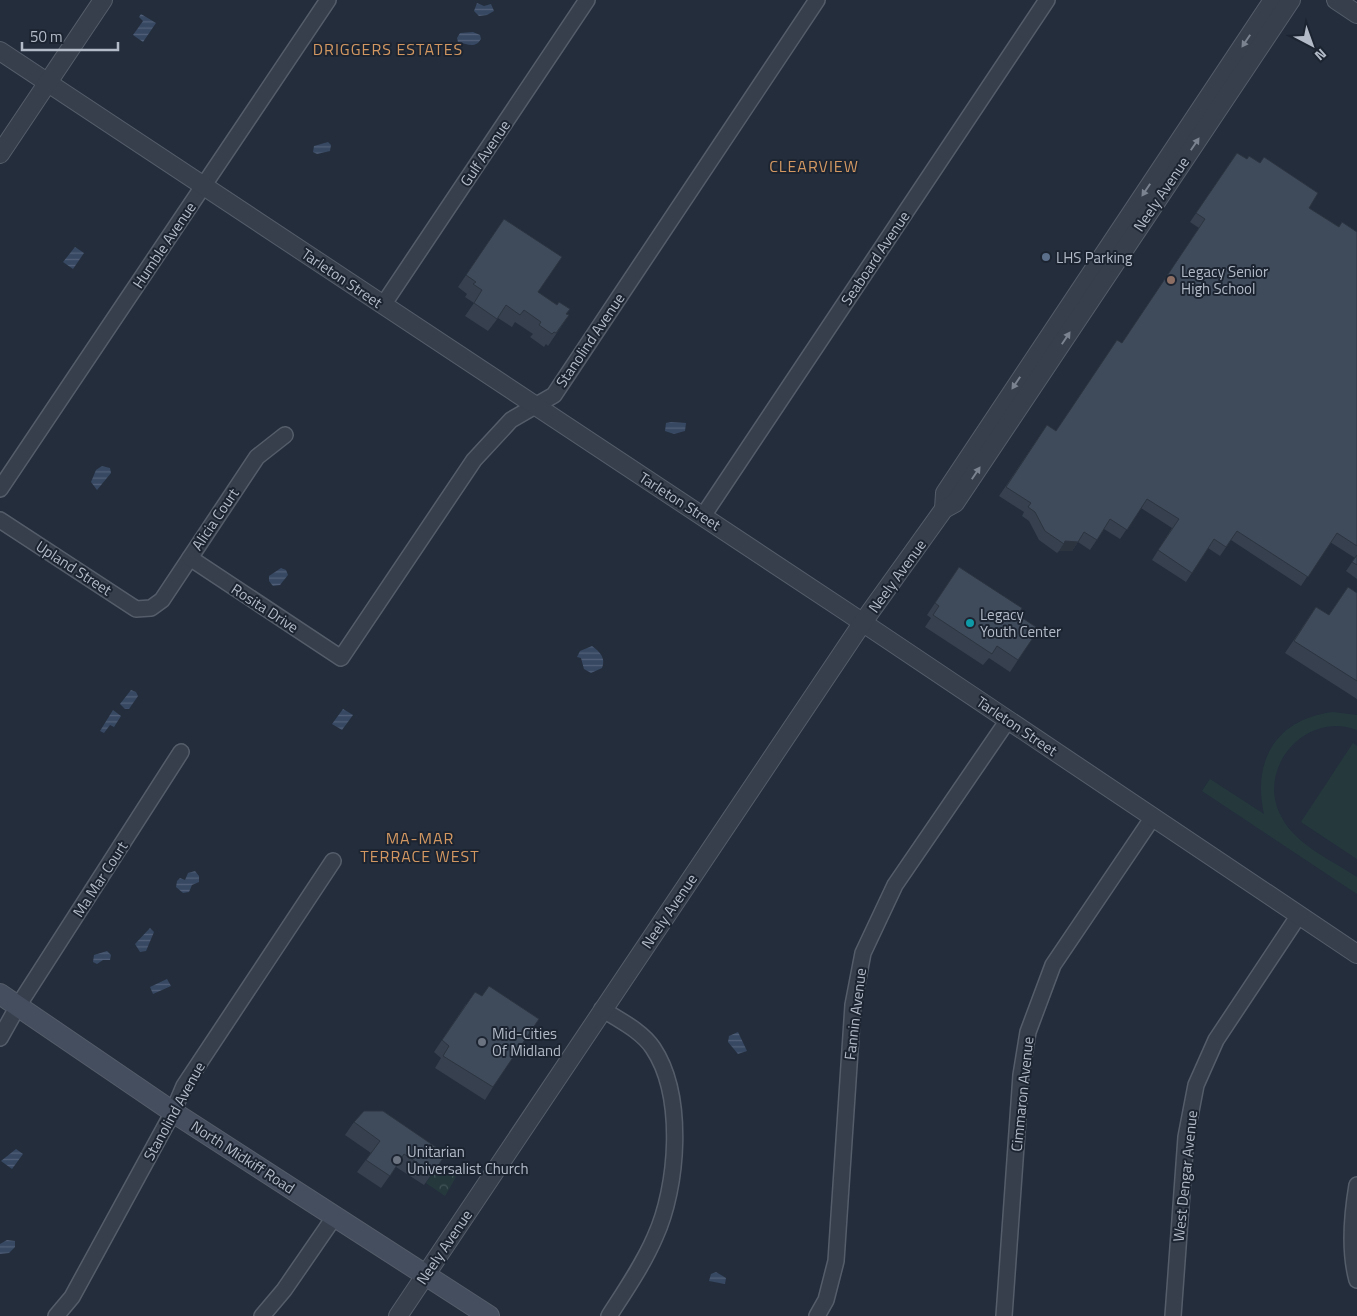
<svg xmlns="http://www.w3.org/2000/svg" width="1357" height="1316" viewBox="0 0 1357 1316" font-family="'Titillium Web',sans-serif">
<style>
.park{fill:url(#park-crowns)}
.pitch{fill:#25393d}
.water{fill:url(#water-rules)}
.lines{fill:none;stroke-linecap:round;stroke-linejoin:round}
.minor-casing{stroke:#555d6a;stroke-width:18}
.tertiary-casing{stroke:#555d6a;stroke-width:20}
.secondary-casing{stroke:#555d6a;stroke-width:22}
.minor{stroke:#373f4c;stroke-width:15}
.tertiary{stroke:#373f4c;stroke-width:18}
.secondary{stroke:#454e5f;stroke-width:20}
.wall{fill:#36404e}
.shaded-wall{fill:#2c3440}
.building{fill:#3f4b5b;stroke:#2c3440}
.oneway{fill:#7b8390}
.service-dot{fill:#5c6f8a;stroke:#1c2431;stroke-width:2}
.education-dot{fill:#8d6e63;stroke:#1c2431;stroke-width:2}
.culture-dot{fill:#0f9aa8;stroke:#1c2431;stroke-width:2}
.worship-dot{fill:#6b7280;stroke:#1c2431;stroke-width:2}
.labels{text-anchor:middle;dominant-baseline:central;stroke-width:4;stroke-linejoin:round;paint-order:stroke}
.street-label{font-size:15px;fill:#b3bac8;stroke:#1c2431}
.poi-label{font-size:15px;fill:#b3bac8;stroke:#1c2431;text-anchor:start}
.neighbourhood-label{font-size:16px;letter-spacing:1px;fill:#d39862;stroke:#1c2431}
</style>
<defs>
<pattern id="park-crowns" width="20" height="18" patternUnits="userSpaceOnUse" patternTransform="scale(1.25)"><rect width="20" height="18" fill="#25393d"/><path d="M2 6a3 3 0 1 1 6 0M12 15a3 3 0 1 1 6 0" fill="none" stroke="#425458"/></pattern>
<pattern id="water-rules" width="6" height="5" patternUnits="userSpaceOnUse" patternTransform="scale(1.25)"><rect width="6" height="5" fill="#374863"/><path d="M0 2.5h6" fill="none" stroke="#526078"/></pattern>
</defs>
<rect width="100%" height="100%" fill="#232d3c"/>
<!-- park -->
<path class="park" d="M 439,1164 L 456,1177 L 445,1196 L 426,1183 Z"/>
<!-- pitch -->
<g class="pitch">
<path d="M 1333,712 L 1357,715 L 1357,730 C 1305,710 1254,770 1282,818 C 1296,845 1333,861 1357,877 L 1357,894 L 1202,791 L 1210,779 L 1264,814 C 1252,761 1276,719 1333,712 Z"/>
<path d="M 1353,743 L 1357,746 L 1357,859 L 1301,822 Z"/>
</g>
<!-- water -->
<g class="water">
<path d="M 477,3 L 484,6 L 491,4 L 494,11 L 487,15 L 479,16 L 474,11 Z"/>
<path d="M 141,14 L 156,23 L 143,42 L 133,35 L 143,21 L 139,17 Z"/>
<path d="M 473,32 L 480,35 L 481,39 C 475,49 468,44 458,42 L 457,38 L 460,33 Z"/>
<path d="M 328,142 L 331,145 L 330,151 L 317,154 L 313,152 L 314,146 Z"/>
<path d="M 75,247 L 84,253 L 73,269 L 63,262 Z"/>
<path d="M 671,422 L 686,423 L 685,431 L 674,434 L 665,431 L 666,423 Z"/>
<path d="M 102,466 L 110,468 L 111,473 L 97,490 L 91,482 L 96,470 Z"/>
<path d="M 281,568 L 286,570 L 288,575 L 280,585 L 273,586 L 269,581 L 269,576 Z"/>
<path d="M 592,646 C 600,652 606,658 602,668 L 591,673 L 584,669 L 581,658 L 577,657 L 580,651 Z"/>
<path d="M 131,690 L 136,692 L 138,696 L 129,709 L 125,709 L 120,704 Z"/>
<path d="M 343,709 L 353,715 L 342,730 L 332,724 Z"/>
<path d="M 113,710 L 121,716 L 114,727 L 110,725 L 104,733 L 100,731 Z"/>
<path d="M 195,871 L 199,876 L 199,882 L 192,885 L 189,892 L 183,893 L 176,887 L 177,881 L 180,878 L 185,880 L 188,873 Z"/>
<path d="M 150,928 L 154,932 L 146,951 L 140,952 L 135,944 Z"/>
<path d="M 107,951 L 111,955 L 110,960 L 103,960 L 97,964 L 93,962 L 94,955 Z"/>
<path d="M 167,979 L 171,986 L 153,994 L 150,987 Z"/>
<path d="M 738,1032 L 747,1051 L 738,1054 L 728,1042 L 729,1036 Z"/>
<path d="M 16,1149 L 23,1154 L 12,1169 L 1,1161 Z"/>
<path d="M 7,1240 L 15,1241 L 15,1247 L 9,1253 L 0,1254 L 0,1244 Z"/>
<path d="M 716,1272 L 726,1278 L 725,1284 L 709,1281 L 711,1274 Z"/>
</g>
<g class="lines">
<defs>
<g id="minor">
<path d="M 383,305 L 587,0"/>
<path d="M 0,489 L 328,0"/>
<path d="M 703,516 L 1047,0"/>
<path d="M 0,520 L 136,609 L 151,608 L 162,600 L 257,457 L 285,435"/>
<path d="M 190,558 L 341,658 L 474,460 L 511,420 L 554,395 L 817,0"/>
<path d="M 602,1009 C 619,1020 642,1031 653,1048 C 685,1096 678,1187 655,1237 C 643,1265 625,1291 609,1316"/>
<path d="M 0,1038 L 18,1006 L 181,752"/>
<path d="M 1357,1185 C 1352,1215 1349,1251 1357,1280"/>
<path d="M 56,1316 L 72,1297 L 173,1112 L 184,1086 L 333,861"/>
<path d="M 262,1316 L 284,1290 L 335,1216"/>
<path d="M 817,1316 L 826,1300 L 836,1261 L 853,1005 L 863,953 L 895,885 L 1008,720"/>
<path d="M 1004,1316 L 1021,1075 L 1028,1032 L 1053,965 L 1153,817"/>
<path d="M 1173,1316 L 1186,1137 L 1196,1085 L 1216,1040 L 1299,915"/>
</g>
<g id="tertiary">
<path d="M 1336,0 L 1357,14"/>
<path d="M 0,51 L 847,612 L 1357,954"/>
<path d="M 0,154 L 103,0"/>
<path d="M 944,509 L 945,493 L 1273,0"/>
<path d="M 398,1316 L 863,622 L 944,509 L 955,503 L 1291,0"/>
</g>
<path id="secondary" d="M 0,994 L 173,1112 L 489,1316"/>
</defs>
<!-- minor casing -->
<use href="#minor" class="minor-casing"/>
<!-- tertiary casing -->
<use href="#tertiary" class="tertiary-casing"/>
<!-- secondary casing -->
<use href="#secondary" class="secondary-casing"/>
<!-- minor -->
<use href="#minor" class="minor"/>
<!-- tertiary -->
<use href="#tertiary" class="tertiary"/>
<!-- secondary -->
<use href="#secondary" class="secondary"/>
</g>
<!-- wall -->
<g class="wall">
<path d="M 1237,153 L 1309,208 L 1339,227 L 1357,232 L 1357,579 L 1346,571 L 1355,558 L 1330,542 L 1301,586 L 1231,540 L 1220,556 L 1208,548 L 1186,582 L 1152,560 L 1172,528 L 1141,508 L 1120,539 L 1104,529 L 1090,550 L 1078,542 L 1072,551 L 1059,551 L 1057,553 L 1039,540 L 1029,521 L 1022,516 L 1024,512 L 999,496 L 1047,425 L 1056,431 L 1122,343 L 1199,228 L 1190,222 Z"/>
<path d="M 504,219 L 538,292 L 569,315 L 548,346 L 546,344 L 544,347 L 530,337 L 533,334 L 515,322 L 512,327 L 498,318 L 488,331 L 465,316 L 474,303 L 465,297 L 467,294 L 458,287 Z"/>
<path d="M 959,567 L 1018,615 L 1018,660 L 1010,672 L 989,658 L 983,665 L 925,627 L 931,618 L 927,615 Z"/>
<path d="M 1348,587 L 1357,593 L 1357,699 L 1285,653 L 1316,607 L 1329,615 Z"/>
<path d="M 466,1004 L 493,1087 L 485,1100 L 435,1068 L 441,1058 L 434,1052 Z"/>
<path d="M 354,1122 L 446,1154 L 424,1185 L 396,1167 L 381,1188 L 357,1172 L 371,1153 L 345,1135 Z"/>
</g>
<!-- shaded-wall -->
<path class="shaded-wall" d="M 1065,541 L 1078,542 L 1072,551 L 1059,551 Z"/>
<!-- building -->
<g class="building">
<path d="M 1237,153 L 1247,159 L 1249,156 L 1260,163 L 1264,157 L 1318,193 L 1309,208 L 1339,227 L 1342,222 L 1357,232 L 1357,546 L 1337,533 L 1308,577 L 1237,531 L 1226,547 L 1214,539 L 1192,573 L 1158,550 L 1179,519 L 1147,499 L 1127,530 L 1110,519 L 1097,540 L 1084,532 L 1078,542 L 1065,541 L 1064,544 L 1045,531 L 1035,512 L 1028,507 L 1031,503 L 1006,487 L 1047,425 L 1056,431 L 1117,340 L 1122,343 L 1205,219 L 1196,213 Z"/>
<path d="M 504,219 L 562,257 L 538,292 L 557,305 L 559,302 L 570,309 L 566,314 L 569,315 L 556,333 L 554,332 L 552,334 L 539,325 L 541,322 L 524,310 L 520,315 L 506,305 L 497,319 L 474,303 L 482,290 L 473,284 L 476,282 L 466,275 Z"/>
<path d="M 1357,555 L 1357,565 L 1352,562 Z"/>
<path d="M 959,567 L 1022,608 L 1018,615 L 1039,629 L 1018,660 L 997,646 L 992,654 L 933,615 L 939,606 L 935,603 Z"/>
<path d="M 1348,587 L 1357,593 L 1357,681 L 1294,641 L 1316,607 L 1329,615 Z"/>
<path d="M 489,986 L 539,1019 L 493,1087 L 443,1056 L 449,1046 L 442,1040 L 475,992 L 482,996 Z"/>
<path d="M 364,1111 L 383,1111 L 446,1154 L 433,1173 L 404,1154 L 390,1176 L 366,1160 L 380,1141 L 354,1122 Z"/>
</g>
<!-- one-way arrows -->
<defs><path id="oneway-solid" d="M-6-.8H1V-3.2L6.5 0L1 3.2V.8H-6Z" transform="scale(1.25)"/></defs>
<g class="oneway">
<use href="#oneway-solid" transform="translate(1246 41) rotate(124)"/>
<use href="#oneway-solid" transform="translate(1195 144) rotate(-56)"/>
<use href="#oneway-solid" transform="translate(1146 190) rotate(124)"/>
<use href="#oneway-solid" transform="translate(1066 338) rotate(-56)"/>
<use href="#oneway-solid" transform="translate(1016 383) rotate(124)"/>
<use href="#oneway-solid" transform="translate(976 473) rotate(-56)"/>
</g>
<!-- markers -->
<circle class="service-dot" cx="1046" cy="257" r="5"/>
<circle class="education-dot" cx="1171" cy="280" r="5"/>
<circle class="culture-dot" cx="970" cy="623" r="5"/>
<g class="worship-dot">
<circle cx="482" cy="1042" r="5"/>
<circle cx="397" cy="1160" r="5"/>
</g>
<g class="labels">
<!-- street labels -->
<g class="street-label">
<text transform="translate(485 153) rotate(-56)">Gulf Avenue</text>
<text transform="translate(1161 194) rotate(-56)">Neely Avenue</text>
<text transform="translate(164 245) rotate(-56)">Humble Avenue</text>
<text transform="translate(875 258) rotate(-56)">Seaboard Avenue</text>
<text transform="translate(342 278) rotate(34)">Tarleton Street</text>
<text transform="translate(590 340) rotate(-56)">Stanolind Avenue</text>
<text transform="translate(680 501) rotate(33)">Tarleton Street</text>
<text transform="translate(215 519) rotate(-56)">Alicia Court</text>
<text transform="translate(74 568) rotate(33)">Upland Street</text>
<text transform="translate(897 576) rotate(-54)">Neely Avenue</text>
<text transform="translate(265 608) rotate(33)">Rosita Drive</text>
<text transform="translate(1017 726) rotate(34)">Tarleton Street</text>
<text transform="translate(100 879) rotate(-57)">Ma Mar Court</text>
<text transform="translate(669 911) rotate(-56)">Neely Avenue</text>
<text transform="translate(855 1014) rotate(-83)">Fannin Avenue</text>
<text transform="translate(1022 1094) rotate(-84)">Cimmaron Avenue</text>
<text transform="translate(174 1111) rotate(-61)">Stanolind Avenue</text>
<text transform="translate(243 1157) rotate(33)">North Midkiff Road</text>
<text transform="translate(1185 1176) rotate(-84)">West Dengar Avenue</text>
<text transform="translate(444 1247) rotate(-56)">Neely Avenue</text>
</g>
<!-- poi labels -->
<g class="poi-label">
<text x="1056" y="257">LHS Parking</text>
<text x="1181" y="271">Legacy Senior<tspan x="1181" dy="17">High School</tspan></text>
<text x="980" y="614">Legacy<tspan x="980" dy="17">Youth Center</tspan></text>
<text x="492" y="1033">Mid-Cities<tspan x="492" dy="17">Of Midland</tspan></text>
<text x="407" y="1151">Unitarian<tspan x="407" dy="17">Universalist Church</tspan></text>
</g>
<!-- neighbourhood labels -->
<g class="neighbourhood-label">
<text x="388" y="49">DRIGGERS ESTATES</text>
<text x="814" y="166">CLEARVIEW</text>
<text x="420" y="838">MA-MAR<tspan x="420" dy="18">TERRACE WEST</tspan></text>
</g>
</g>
<!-- north arrow -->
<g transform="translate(1312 45) rotate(139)" stroke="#1c2431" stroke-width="4" paint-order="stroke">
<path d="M0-4L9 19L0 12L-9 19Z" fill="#b3bac8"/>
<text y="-8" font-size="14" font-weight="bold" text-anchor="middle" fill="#b3bac8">N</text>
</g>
<!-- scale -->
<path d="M22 42v8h96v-8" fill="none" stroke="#b3bac8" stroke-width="2.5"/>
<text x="30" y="42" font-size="15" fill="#b3bac8" stroke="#1c2431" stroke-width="4" paint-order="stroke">50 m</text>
</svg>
